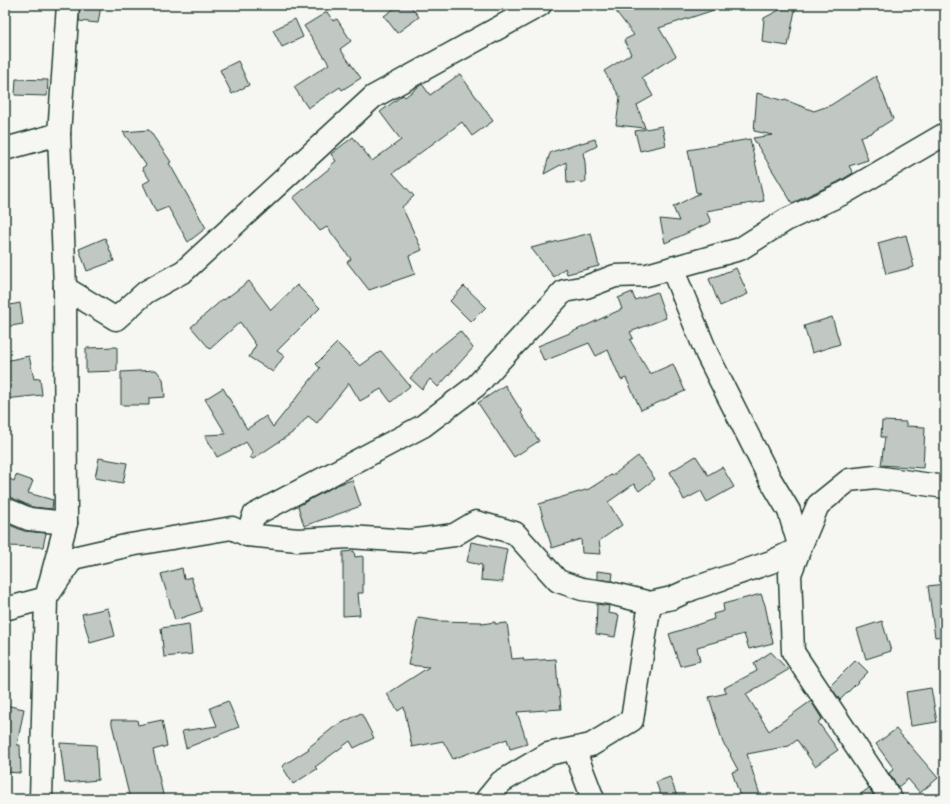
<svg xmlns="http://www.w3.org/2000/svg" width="950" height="804" viewBox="0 0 950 804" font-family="'Architects Daughter',sans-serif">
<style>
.building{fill:#c1c8c3;stroke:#1f3d34}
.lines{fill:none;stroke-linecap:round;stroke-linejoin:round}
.minor-casing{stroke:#1f3d34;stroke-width:25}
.minor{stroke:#f6f6f2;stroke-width:22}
</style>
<rect width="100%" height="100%" fill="#f6f6f2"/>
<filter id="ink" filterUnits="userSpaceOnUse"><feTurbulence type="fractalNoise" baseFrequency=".025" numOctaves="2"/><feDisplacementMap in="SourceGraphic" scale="8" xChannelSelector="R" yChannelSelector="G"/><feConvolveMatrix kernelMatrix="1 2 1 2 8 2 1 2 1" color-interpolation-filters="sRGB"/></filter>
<g filter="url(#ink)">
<!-- building -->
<g class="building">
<path d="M 80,5 L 101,6 L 98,23 L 79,21 Z"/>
<path d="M 399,5 L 410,5 L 419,17 L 397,33 L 384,16 Z"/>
<path d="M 611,5 L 720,5 L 720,8 L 659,28 L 676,56 L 642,77 L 653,96 L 637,105 L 645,128 L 616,125 L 620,97 L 604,71 L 631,54 L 624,40 L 634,35 Z"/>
<path d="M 789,5 L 796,5 L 788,46 L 762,42 L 764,18 Z"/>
<path d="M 327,12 L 333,21 L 337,19 L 351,41 L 340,49 L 361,78 L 342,90 L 340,87 L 308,108 L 294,87 L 329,64 L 304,26 Z"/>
<path d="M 295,19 L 303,37 L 282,47 L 273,30 Z"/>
<path d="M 238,61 L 249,85 L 232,94 L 220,70 Z"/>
<path d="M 460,74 L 493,121 L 472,136 L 462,122 L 393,173 L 414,196 L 402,207 L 422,250 L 409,256 L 415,274 L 369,290 L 347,262 L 351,259 L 327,227 L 320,231 L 293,198 L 331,167 L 330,166 L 336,161 L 331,154 L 353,137 L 372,161 L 401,140 L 380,112 L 403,95 L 405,97 L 422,84 L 430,95 Z"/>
<path d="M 876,76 L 893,119 L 871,133 L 860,137 L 868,160 L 849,166 L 853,173 L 838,182 L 792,203 L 753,138 L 773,135 L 754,131 L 757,93 L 784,101 L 785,100 L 814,111 L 831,105 Z"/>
<path d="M 16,79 L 48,80 L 47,96 L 15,95 Z"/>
<path d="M 662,126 L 666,145 L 640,151 L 635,131 Z"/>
<path d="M 149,130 L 171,162 L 169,163 L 206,228 L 188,242 L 168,207 L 156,212 L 143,184 L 150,180 L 142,168 L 146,165 L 123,132 Z"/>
<path d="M 595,139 L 597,146 L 583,153 L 585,162 L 586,182 L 567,183 L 566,162 L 544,174 L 549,156 L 551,152 Z"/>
<path d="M 750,139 L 764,201 L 706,211 L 711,222 L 665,243 L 660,219 L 679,221 L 673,207 L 700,193 L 696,192 L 688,150 Z"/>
<path d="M 591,233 L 599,266 L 567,274 L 565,268 L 554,277 L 531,248 Z"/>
<path d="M 906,235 L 914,267 L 886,274 L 878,243 Z"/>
<path d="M 105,238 L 114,261 L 87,271 L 79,249 Z"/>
<path d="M 736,268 L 748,294 L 720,306 L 709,279 Z"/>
<path d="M 249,281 L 271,310 L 297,285 L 320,308 L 277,351 L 284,356 L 273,372 L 249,357 L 256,345 L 240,322 L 210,349 L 191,327 L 223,299 L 224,300 Z"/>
<path d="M 464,286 L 486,307 L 471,322 L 450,301 Z"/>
<path d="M 632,292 L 635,300 L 657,292 L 666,318 L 630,332 L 633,338 L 630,340 L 650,374 L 673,364 L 685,391 L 641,410 L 626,378 L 621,380 L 608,350 L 596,356 L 589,343 L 544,361 L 538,346 L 570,333 L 622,309 L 618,298 Z"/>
<path d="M 20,303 L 23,324 L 5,327 L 5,306 Z"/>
<path d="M 832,317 L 840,344 L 812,353 L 804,326 Z"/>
<path d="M 460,331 L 473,348 L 438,387 L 430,379 L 422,389 L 410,378 L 434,352 Z"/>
<path d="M 337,343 L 360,366 L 381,351 L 410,386 L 391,402 L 381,389 L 360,401 L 349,383 L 317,423 L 308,416 L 295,431 L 253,459 L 250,457 L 253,453 L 246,442 L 235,449 L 235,448 L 217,457 L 205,435 L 226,434 L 205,399 L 223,388 L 247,429 L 266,416 L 273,427 L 320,368 L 316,364 Z"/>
<path d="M 117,347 L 117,371 L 86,372 L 86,348 Z"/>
<path d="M 29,356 L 34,379 L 40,378 L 42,395 L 5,399 L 5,361 Z"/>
<path d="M 156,370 L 163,379 L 165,397 L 149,398 L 149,405 L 121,405 L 121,372 Z"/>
<path d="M 505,385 L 522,412 L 521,413 L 539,441 L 514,457 L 478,403 Z"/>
<path d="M 882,421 L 906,422 L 906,426 L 925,427 L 923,468 L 881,465 L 885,437 L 881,437 Z"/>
<path d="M 638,456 L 655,479 L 639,491 L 634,484 L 608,502 L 622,525 L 599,541 L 601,554 L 582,553 L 581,539 L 552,548 L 539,504 L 589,489 L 611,475 L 612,476 Z"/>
<path d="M 696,456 L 708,475 L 722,467 L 734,487 L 707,502 L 701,491 L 684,500 L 670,472 Z"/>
<path d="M 99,458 L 127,463 L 123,483 L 95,478 Z"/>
<path d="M 16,475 L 33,481 L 28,493 L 53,500 L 52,509 L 32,507 L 10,497 L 5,497 L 5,477 L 14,481 Z"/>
<path d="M 352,480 L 361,506 L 304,526 L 298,506 L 337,485 Z"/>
<path d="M 5,523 L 24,531 L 46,533 L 43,547 L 5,546 Z"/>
<path d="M 471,542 L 507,549 L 503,572 L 503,582 L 481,580 L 482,565 L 467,562 Z"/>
<path d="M 354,551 L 355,557 L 363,556 L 363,593 L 358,593 L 360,615 L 343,616 L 343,552 Z"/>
<path d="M 182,568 L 184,579 L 191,577 L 202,611 L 175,620 L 161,574 Z"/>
<path d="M 597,571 L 613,573 L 612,581 L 597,579 Z"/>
<path d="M 945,584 L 945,636 L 935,637 L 928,586 Z"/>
<path d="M 761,594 L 765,605 L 773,643 L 749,649 L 744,634 L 697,647 L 700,661 L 680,666 L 669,634 L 714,619 L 713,614 L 724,611 L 723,604 Z"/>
<path d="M 597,604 L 609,606 L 608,613 L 619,615 L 615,637 L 596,634 Z"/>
<path d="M 108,608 L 115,636 L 90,643 L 82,614 Z"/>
<path d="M 418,618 L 438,621 L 482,622 L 482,624 L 495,622 L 495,624 L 507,623 L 512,659 L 523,658 L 524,661 L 556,659 L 558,689 L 559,689 L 561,709 L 517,712 L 524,733 L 527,744 L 510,749 L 507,739 L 453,759 L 443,741 L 412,747 L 404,707 L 398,711 L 387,694 L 429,667 L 408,665 Z"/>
<path d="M 882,621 L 891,651 L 866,659 L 857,629 Z"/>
<path d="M 189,624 L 192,654 L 164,657 L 161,628 Z"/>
<path d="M 771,652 L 788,670 L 746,694 L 769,731 L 811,701 L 822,719 L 818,722 L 838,750 L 815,766 L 797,740 L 789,746 L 747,754 L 760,795 L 749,799 L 741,799 L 732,772 L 738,770 L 730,755 L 731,754 L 723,743 L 709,697 L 727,693 L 724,688 L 757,671 L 754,663 Z"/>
<path d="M 856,660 L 868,672 L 840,700 L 830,686 Z"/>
<path d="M 931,688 L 937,722 L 911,726 L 906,692 Z"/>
<path d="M 228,701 L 239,727 L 186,748 L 182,731 L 217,726 L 210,708 Z"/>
<path d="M 5,705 L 24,709 L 17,745 L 20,745 L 21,773 L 5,772 Z"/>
<path d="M 361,713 L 374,738 L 354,748 L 350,741 L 315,767 L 317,769 L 293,784 L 282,766 L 309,749 L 308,748 L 334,727 Z"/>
<path d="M 111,720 L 137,720 L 138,725 L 162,720 L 167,746 L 153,750 L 164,799 L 130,799 Z"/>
<path d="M 896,729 L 938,778 L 920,793 L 908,779 L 898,787 L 889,773 L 894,769 L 876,744 Z"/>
<path d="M 60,743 L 96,745 L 98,780 L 65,783 Z"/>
<path d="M 670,777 L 678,799 L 662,799 L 656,782 Z"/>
<path d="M 869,788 L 876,799 L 854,799 Z"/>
</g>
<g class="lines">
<defs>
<g id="minor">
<path d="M 5,149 L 59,134"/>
<path d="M 672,268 L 707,354 L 770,479 L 789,511 L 800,548 L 790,574 L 793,652 L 891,799"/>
<path d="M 65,288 L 116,319 L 146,292 L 184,271 L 373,97 L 540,5"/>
<path d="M 5,509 L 29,519 L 66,523"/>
<path d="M 247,535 L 254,515 L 423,426 L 476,386 L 564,291 L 586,287 L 615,276 L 647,275 L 740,249 L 786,220 L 844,193 L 945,134"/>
<path d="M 5,609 L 46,598 L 73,558 L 130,545 L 232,528 L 247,535 L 298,540 L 349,537 L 410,541 L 454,535 L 476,522 L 515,533 L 558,581 L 582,589 L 610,593 L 650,603 L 672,598 L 692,589 L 771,562 L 800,548 L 818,505 L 849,480 L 875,477 L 945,487"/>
<path d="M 574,749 L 593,799"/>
<path d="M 41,799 L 46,598 L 66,523 L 65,288 L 59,134 L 68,5"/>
<path d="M 487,799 L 501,782 L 548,754 L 591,745 L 632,720 L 650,603"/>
</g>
</defs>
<!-- minor casing -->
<use href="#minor" class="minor-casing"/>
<!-- minor -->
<use href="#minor" class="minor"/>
</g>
</g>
<!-- margin -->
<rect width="950" height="804" fill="none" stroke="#f6f6f2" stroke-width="20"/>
<rect x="10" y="10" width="930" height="784" fill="none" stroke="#1f3d34" stroke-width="1.5" filter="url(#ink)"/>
</svg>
